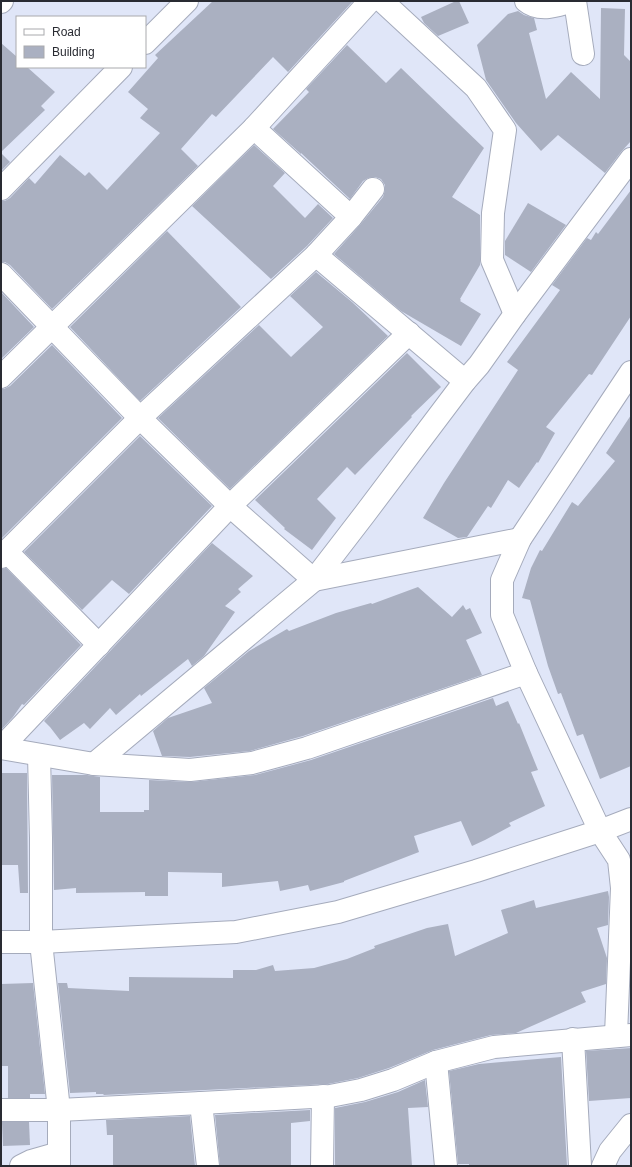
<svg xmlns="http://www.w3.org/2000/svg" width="632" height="1167" viewBox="0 0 632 1167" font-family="Arial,sans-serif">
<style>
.building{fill:#aab0c1}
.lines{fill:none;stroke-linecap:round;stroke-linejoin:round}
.minor-casing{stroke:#a5abbc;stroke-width:24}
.major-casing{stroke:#a5abbc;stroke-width:24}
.minor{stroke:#fff;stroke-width:22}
.major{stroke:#fff;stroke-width:22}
</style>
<rect width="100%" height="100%" fill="#e0e6f8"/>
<!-- building -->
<g class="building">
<path d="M 213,1 L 353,1 L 288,72 L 273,57 L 216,117 L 212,114 L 181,149 L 198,166 L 52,309 L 10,265 L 5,262 L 1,262 L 1,201 L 5,201 L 10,198 L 29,178 L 35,184 L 60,155 L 85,176 L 89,172 L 107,190 L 160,133 L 140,118 L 148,109 L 128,92 L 158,58 L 155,55 Z"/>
<path d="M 456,1 L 459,1 L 469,23 L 438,36 L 424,23 L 421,17 Z"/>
<path d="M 601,8 L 625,9 L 624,55 L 631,62 L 631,141 L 621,152 L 605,173 L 558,135 L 541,151 L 516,123 L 486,80 L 477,45 L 508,14 L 518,11 L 524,15 L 534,18 L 537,30 L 529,33 L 546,99 L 571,72 L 600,99 Z"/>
<path d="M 1,43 L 17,57 L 17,67 L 27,67 L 55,92 L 41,106 L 45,110 L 1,152 Z"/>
<path d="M 347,45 L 386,83 L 401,68 L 484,148 L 452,197 L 480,215 L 480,265 L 460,299 L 461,300 L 460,301 L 481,314 L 461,346 L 401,311 L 334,254 L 360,225 L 383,197 L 385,190 L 385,185 L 381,179 L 375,177 L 368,178 L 363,181 L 350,199 L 301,153 L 301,154 L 273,129 L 309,92 L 306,89 Z"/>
<path d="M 254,145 L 285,173 L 273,186 L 305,218 L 318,204 L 333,218 L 307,246 L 271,279 L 192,206 Z"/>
<path d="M 1,153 L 10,162 L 1,171 Z"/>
<path d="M 631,190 L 631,316 L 592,375 L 589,374 L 546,427 L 555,433 L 538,463 L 537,462 L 519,488 L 508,480 L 491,508 L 488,506 L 467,537 L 458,538 L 423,518 L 444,483 L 518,370 L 507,362 L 560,290 L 552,285 L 587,238 L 591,240 L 596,232 L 598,234 Z"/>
<path d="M 528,203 L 566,225 L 531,272 L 505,255 L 505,241 Z"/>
<path d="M 167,231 L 241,307 L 140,401 L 70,327 Z"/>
<path d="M 316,272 L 352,302 L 388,336 L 230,489 L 158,418 L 259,325 L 291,357 L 323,327 L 290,296 Z"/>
<path d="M 1,292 L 34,327 L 1,359 Z"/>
<path d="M 52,345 L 122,418 L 1,539 L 1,389 L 4,389 L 10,386 Z"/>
<path d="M 407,353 L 441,387 L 411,416 L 412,417 L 355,475 L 347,467 L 317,499 L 336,518 L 312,550 L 284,529 L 285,528 L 255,500 Z"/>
<path d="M 631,415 L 631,766 L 600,779 L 583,734 L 577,736 L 561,693 L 558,694 L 548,666 L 530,600 L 522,598 L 531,568 L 540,550 L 542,551 L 572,502 L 578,506 L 615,461 L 606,453 Z"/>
<path d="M 140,436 L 212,506 L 129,594 L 112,580 L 82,610 L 24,552 Z"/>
<path d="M 212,543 L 253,576 L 238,589 L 241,592 L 225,606 L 235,612 L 204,656 L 192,666 L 188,659 L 141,696 L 140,694 L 116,715 L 110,708 L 90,729 L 84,723 L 60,740 L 50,727 L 44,721 Z"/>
<path d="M 6,568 L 81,645 L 24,705 L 22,704 L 13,717 L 1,730 L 1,569 Z"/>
<path d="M 418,587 L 452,617 L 463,605 L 466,610 L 470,608 L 482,633 L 466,640 L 482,675 L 303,736 L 250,751 L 190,757 L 162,756 L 153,731 L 168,718 L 212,703 L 204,688 L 249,651 L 287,629 L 289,631 L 336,613 L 371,603 L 372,604 Z"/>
<path d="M 493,698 L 496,706 L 508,701 L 518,724 L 519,723 L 538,770 L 531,772 L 545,806 L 509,823 L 511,826 L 485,840 L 472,846 L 461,821 L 414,836 L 419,852 L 344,881 L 344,882 L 310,891 L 308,885 L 280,891 L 278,881 L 222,887 L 222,873 L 168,872 L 168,896 L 145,896 L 145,892 L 76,893 L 76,888 L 54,890 L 52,775 L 87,775 L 100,777 L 100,812 L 144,812 L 144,810 L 149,810 L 149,780 L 191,782 L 255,775 L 311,760 Z"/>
<path d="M 1,773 L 27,773 L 28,893 L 20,893 L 18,865 L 1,865 Z"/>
<path d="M 608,891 L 609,897 L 608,925 L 597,928 L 607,958 L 606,984 L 581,992 L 586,1002 L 516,1033 L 491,1035 L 433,1050 L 389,1068 L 358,1078 L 328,1084 L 104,1095 L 103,1094 L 96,1094 L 96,1092 L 70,1093 L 58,983 L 67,983 L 68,988 L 129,991 L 129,977 L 233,978 L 233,970 L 256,970 L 273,965 L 275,971 L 314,968 L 347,959 L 375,948 L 374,946 L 427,928 L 448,924 L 455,956 L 508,933 L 501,910 L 534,900 L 536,908 Z"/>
<path d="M 33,983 L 45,1094 L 30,1094 L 30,1098 L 8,1098 L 8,1066 L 1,1066 L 1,984 Z"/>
<path d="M 631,1048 L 631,1098 L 589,1101 L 586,1051 Z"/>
<path d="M 561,1057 L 567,1166 L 469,1166 L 469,1164 L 458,1164 L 449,1071 L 479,1064 Z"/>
<path d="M 425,1080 L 428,1107 L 408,1108 L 412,1166 L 335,1166 L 335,1108 L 365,1102 L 398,1092 Z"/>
<path d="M 310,1110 L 310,1121 L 291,1123 L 291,1166 L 220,1166 L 215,1115 Z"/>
<path d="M 190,1116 L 195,1166 L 113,1166 L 113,1135 L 107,1135 L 106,1120 Z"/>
<path d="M 2,1122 L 29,1122 L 30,1145 L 3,1146 Z"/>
</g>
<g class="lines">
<defs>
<g id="minor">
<path d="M 382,1 L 476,88 L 505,130 L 493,213 L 492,260 L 515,314"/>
<path d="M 526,1 C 539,12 558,6 572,1"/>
<path d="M 575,1 L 583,54"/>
<path d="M 1,2 L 2,1"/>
<path d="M 145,43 L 187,1"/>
<path d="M 1,189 L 121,67"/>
<path d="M 351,217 L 373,189"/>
<path d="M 316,255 L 465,381"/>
<path d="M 1,274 L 140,418 L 230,506 L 314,580 L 520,539"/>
<path d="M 1,377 L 254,128 L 370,1"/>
<path d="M 6,551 L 99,645"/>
<path d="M 1,557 L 140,418 L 316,255 L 351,217 L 254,128"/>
<path d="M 1,748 L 230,506 L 409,333"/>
<path d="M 1,748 L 94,764 L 190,770 L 252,763 L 307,748 L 526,673"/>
<path d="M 39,755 L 41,838 L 41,942 L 59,1110 L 59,1166"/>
<path d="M 94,764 L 314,580 L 364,515 L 465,381 L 479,365 L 515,314 L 631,159"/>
<path d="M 616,1035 L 622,888 L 619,860 L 600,831 L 526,673 L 502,615 L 502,580 L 520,539 L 631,372"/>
<path d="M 573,1039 L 580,1166"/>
<path d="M 436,1062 L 446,1166"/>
<path d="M 201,1103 L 208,1166"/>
<path d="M 1,1110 L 59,1110 L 201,1103 L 330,1096 L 361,1090 L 393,1080 L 436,1062 L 494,1047 L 631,1035"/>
<path d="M 21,1166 L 31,1161 L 59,1153"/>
<path d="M 322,1166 L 323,1096"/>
<path d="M 603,1166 L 610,1151 L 631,1125"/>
</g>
<path id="major" d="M 1,942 L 41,942 L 236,932 L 338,912 L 476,871 L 600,831 L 631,819"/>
</defs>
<!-- minor casing -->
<use href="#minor" class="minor-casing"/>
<!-- major casing -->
<use href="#major" class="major-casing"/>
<!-- minor -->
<use href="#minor" class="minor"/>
<!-- major -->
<use href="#major" class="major"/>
</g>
<!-- border -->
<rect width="632" height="1167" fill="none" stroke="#292b32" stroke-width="4"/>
<!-- legend -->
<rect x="16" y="16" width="130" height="52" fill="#ffffff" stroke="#a9aaad"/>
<rect x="24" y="29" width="20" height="6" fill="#ffffff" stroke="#a9aaad"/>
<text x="52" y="36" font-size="12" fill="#292b32">Road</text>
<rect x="24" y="46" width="20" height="12" fill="#aab0c1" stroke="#a9aaad"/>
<text x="52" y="56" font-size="12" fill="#292b32">Building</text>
</svg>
